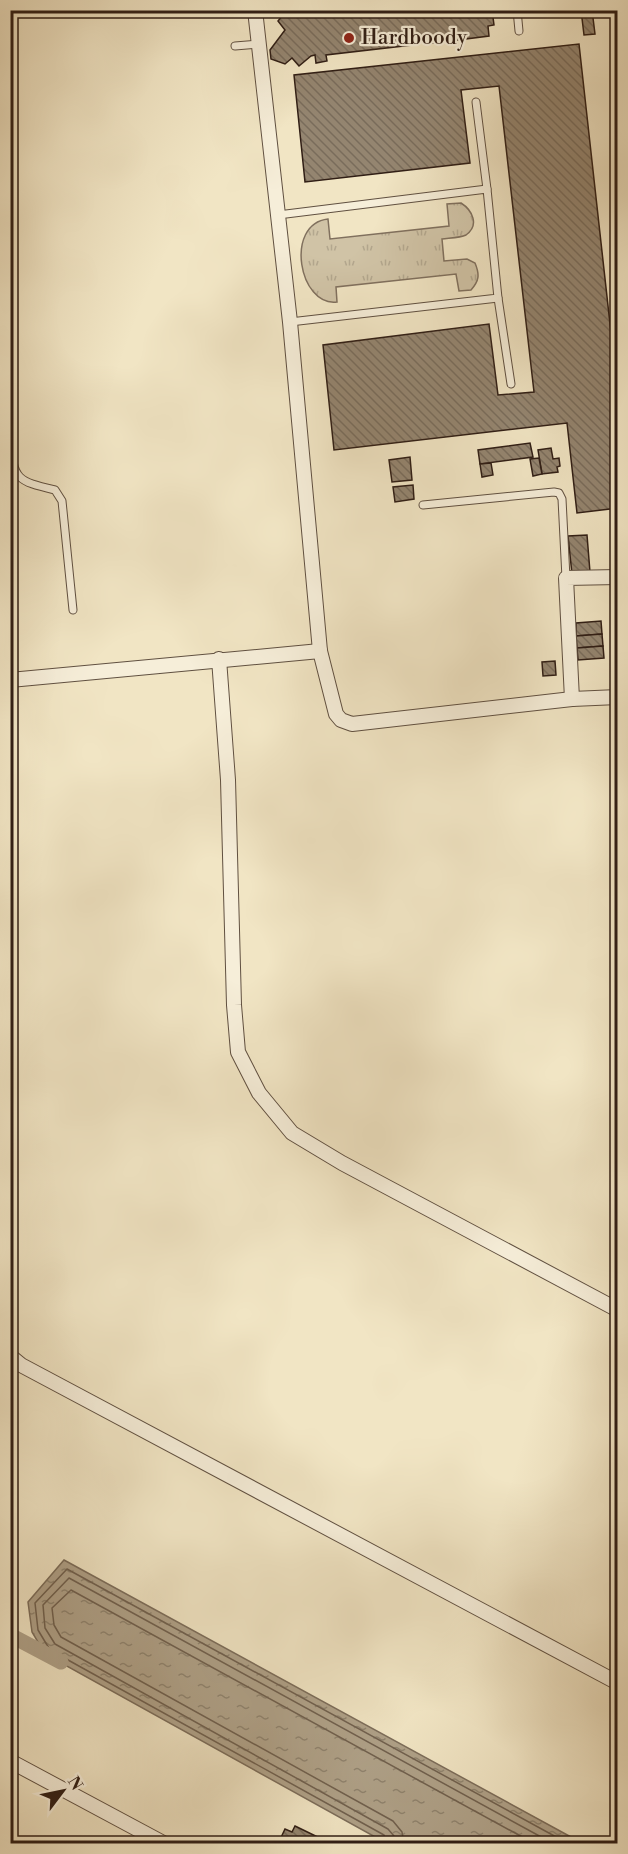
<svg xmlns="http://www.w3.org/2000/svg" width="628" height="1854" viewBox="0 0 628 1854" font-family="'Libre Bodoni',serif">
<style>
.grass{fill:url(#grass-tufts);stroke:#80705e;stroke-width:1.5}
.water{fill:url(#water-ripples);stroke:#7c6d5a;stroke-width:1.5}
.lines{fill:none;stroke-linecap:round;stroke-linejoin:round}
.shore{stroke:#70604e;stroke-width:1.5}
.canal{stroke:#afa188;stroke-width:15}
.building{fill:url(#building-back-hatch);stroke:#301e15;stroke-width:1.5}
.lane-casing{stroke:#605041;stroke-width:9}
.street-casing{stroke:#605041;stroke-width:16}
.lane{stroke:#f6eed9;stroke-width:7}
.street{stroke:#f6eed9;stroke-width:14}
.poi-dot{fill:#8f2418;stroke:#f6eed9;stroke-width:2}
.labels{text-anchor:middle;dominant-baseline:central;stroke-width:4.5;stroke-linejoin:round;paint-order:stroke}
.poi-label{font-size:21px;fill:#301e15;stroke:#f6eed9;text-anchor:start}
</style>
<defs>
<pattern id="grass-tufts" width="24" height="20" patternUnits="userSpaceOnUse" patternTransform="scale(1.5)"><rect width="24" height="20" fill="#d0c3a6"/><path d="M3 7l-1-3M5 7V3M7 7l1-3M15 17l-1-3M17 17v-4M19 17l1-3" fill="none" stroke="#b3a78e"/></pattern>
<pattern id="water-ripples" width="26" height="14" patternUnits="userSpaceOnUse" patternTransform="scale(1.5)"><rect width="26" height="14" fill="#afa188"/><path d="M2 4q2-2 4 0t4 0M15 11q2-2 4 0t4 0" fill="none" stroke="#8f836e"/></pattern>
<pattern id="building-back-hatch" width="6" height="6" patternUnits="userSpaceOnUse" patternTransform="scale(1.5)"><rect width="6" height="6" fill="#948570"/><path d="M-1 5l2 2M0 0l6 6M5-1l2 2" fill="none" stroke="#796c5b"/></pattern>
</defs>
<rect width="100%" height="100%" fill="#f1e5c4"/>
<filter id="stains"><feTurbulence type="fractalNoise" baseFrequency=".00333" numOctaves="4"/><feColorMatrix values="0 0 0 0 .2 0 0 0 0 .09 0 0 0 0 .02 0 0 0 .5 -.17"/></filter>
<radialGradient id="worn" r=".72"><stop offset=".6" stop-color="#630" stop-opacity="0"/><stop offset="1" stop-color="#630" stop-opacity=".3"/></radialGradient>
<!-- grass -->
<path class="grass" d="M 461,203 C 472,210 480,225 466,235 C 460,238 449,238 442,239 L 444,261 L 467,259 L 475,263 C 480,275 479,281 471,290 L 459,291 L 456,274 L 336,287 L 337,302 C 299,307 284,224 328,219 L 330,239 L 449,226 L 447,204 Z"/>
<!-- water -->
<path class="water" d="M 64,1560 L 582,1843 L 386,1843 L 45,1654 L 32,1632 L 28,1602 Z"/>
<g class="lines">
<!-- shore -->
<g class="shore">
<path d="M 388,1844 L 384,1835 L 50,1650 L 38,1630 L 35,1603 L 67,1569 L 569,1844"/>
<path d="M 395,1844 L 394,1836 L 388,1829 L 55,1644 L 45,1628 L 43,1605 L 69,1578 L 554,1844"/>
<path d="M 404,1844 L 402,1832 L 393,1821 L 61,1637 L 54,1625 L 52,1608 L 71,1590 L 535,1844"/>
</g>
<!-- canal -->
<path class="canal" d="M 10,1635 L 61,1662"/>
</g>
<!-- building -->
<g class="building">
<path d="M 287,10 L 492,10 L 494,25 L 488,26 L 489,36 L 427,44 L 426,37 L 411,39 L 412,45 L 326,55 L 327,61 L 316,63 L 315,55 L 311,56 L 299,66 L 292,58 L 285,64 L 271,59 L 270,50 L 285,30 L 278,21 Z"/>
<path d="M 581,10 L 592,10 L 595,34 L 584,35 Z"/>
<path d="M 579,44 L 618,396 L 618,508 L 577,513 L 567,423 L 334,450 L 323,345 L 489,324 L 498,395 L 534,392 L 499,86 L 461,90 L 470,163 L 305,182 L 294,75 Z"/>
<path d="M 530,443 L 533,457 L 480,464 L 478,450 Z"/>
<path d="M 551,448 L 553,459 L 559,458 L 560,466 L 557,467 L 558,472 L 542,474 L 538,450 Z"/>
<path d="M 410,457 L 412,480 L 392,482 L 389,460 Z"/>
<path d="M 539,458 L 542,474 L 533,476 L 530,459 Z"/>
<path d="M 491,463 L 493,475 L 482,477 L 480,464 Z"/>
<path d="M 413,485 L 414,499 L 395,502 L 393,487 Z"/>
<path d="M 587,535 L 590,572 L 572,574 L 568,536 Z"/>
<path d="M 601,621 L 602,634 L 576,636 L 576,623 Z"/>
<path d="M 602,634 L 603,646 L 577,648 L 576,636 Z"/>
<path d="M 603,646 L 604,658 L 578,660 L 577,648 Z"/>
<path d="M 555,661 L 556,675 L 543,676 L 542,662 Z"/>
<path d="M 295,1826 L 330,1843 L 330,1844 L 278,1844 L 285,1829 L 292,1832 Z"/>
</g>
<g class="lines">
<defs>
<g id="lane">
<path d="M 517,10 L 519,31"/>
<path d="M 10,24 L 17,10"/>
<path d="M 235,46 L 259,44"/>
<path d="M 476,102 L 487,189"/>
<path d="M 278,215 L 487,189 L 498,298 L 290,322"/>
<path d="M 498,298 L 511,384"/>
<path d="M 10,441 C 14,480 17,481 55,490 L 62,501 L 73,610"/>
<path d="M 423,505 L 554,492 L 559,493 L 562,499 L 566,578"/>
</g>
<g id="street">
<path d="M 255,10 L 290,322 L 320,651 L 336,714 L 341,720 L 352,724 L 572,699 L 618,697"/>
<path d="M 219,659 L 228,780 L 234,1005 L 238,1052 L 259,1093 L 292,1133 L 342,1163 L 618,1310"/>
<path d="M 10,680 L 320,651"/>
<path d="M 572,699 L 566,578 L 618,577"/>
<path d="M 10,1356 L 21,1365 L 618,1683"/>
<path d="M 10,1761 L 165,1844"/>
</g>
</defs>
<!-- lane casing -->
<use href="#lane" class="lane-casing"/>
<!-- street casing -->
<use href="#street" class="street-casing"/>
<!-- lane -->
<use href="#lane" class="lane"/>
<!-- street -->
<use href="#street" class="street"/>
</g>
<!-- markers -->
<circle class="poi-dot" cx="349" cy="38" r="6"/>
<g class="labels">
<!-- poi labels -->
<g class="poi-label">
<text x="361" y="38">Hardboody</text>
</g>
</g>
<!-- margin -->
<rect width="628" height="1854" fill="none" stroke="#f1e5c4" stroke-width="36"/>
<rect x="12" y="12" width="604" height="1830" fill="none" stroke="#301e15" stroke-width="3"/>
<rect x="18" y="18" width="592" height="1818" fill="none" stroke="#301e15" stroke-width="1.5"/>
<!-- north arrow -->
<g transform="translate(63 1791) rotate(58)" stroke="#f6eed9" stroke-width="4.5" paint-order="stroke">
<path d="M0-4.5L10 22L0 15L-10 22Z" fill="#301e15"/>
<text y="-9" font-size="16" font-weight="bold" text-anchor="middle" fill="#301e15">N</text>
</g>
<rect width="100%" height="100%" filter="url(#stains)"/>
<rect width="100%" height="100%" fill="url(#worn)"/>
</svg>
